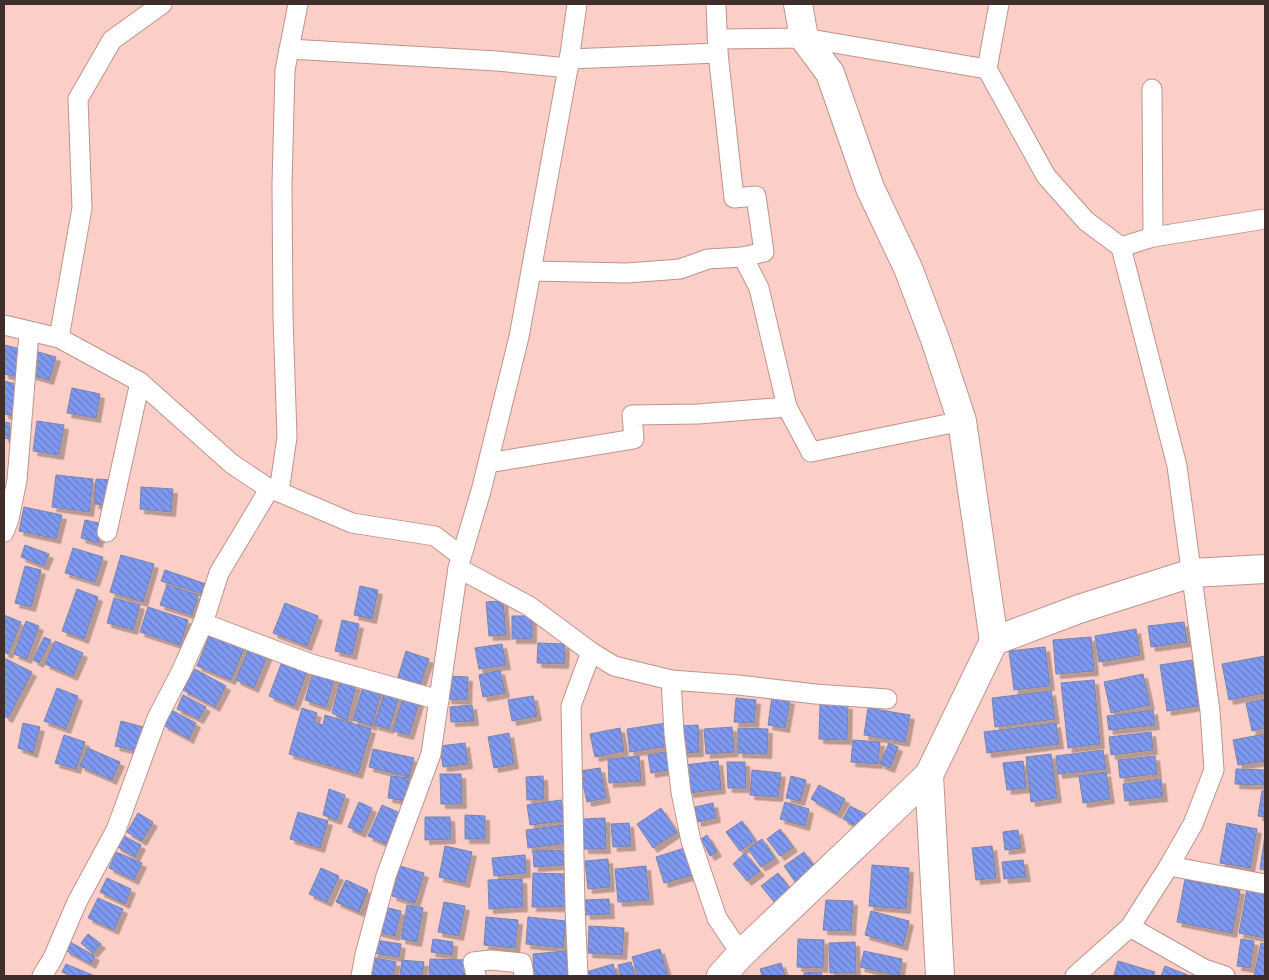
<svg xmlns="http://www.w3.org/2000/svg" width="1269" height="980" viewBox="0 0 1269 980" font-family="Arial,sans-serif">
<style>
.building{fill:url(#building-back-hatch);stroke:#7a85a6;filter:url(#shadow)}
.lines{fill:none;stroke-linecap:round;stroke-linejoin:round}
.street-casing{stroke:#be948d;stroke-width:21}
.secondary-casing{stroke:#be948d;stroke-width:30}
.street{stroke:#fff;stroke-width:19}
.secondary{stroke:#fff;stroke-width:28}
</style>
<defs>
<pattern id="building-back-hatch" width="6" height="6" patternUnits="userSpaceOnUse" patternTransform="scale(1.25)"><rect width="6" height="6" fill="#7f99f2"/><path d="M-1 5l2 2M0 0l6 6M5-1l2 2" fill="none" stroke="#697dc4"/></pattern>
<filter id="shadow"><feDropShadow dx="4.5" dy="4.5" stdDeviation="0" flood-color="#0004"/></filter>
</defs>
<rect width="100%" height="100%" fill="#fbcfc7"/>
<!-- building -->
<g class="building">
<path d="M 4,345 L 25,350 L 19,377 L 4,374 Z"/>
<path d="M 35,351 L 56,357 L 49,380 L 28,374 Z"/>
<path d="M 4,381 L 20,385 L 14,416 L 4,414 Z"/>
<path d="M 72,388 L 100,394 L 96,418 L 67,413 Z"/>
<path d="M 37,421 L 64,425 L 59,455 L 33,451 Z"/>
<path d="M 4,422 L 10,423 L 9,439 L 4,438 Z"/>
<path d="M 56,475 L 93,479 L 89,512 L 52,507 Z"/>
<path d="M 96,479 L 112,480 L 111,505 L 94,504 Z"/>
<path d="M 141,487 L 173,489 L 171,512 L 140,509 Z"/>
<path d="M 24,507 L 62,515 L 56,539 L 19,531 Z"/>
<path d="M 85,520 L 103,524 L 98,543 L 81,538 Z"/>
<path d="M 25,545 L 49,554 L 44,566 L 21,557 Z"/>
<path d="M 73,548 L 103,557 L 95,582 L 65,573 Z"/>
<path d="M 121,555 L 154,564 L 143,602 L 110,592 Z"/>
<path d="M 25,566 L 41,570 L 31,607 L 15,603 Z"/>
<path d="M 165,570 L 212,586 L 209,596 L 161,581 Z"/>
<path d="M 167,585 L 198,595 L 192,615 L 160,605 Z"/>
<path d="M 360,586 L 378,590 L 372,619 L 354,615 Z"/>
<path d="M 77,589 L 98,597 L 84,639 L 62,631 Z"/>
<path d="M 114,598 L 140,605 L 133,630 L 107,623 Z"/>
<path d="M 503,601 L 506,635 L 489,636 L 486,602 Z"/>
<path d="M 285,603 L 318,616 L 307,646 L 273,633 Z"/>
<path d="M 148,607 L 188,620 L 180,645 L 140,632 Z"/>
<path d="M 4,615 L 21,622 L 8,654 L 4,652 Z"/>
<rect x="512" y="616" width="20" height="23"/>
<path d="M 342,620 L 359,624 L 352,655 L 335,651 Z"/>
<path d="M 26,621 L 39,626 L 27,659 L 14,654 Z"/>
<path d="M 1184,622 L 1187,642 L 1151,647 L 1148,626 Z"/>
<path d="M 212,629 L 246,643 L 231,680 L 197,666 Z"/>
<path d="M 1136,629 L 1140,655 L 1099,662 L 1095,636 Z"/>
<path d="M 44,637 L 51,640 L 39,663 L 33,660 Z"/>
<path d="M 1091,637 L 1094,671 L 1056,674 L 1053,640 Z"/>
<path d="M 55,641 L 83,653 L 73,676 L 45,664 Z"/>
<path d="M 538,643 L 565,644 L 564,664 L 537,663 Z"/>
<path d="M 502,644 L 506,665 L 479,669 L 475,648 Z"/>
<path d="M 250,646 L 268,654 L 254,688 L 236,680 Z"/>
<path d="M 1045,647 L 1050,686 L 1014,690 L 1009,651 Z"/>
<path d="M 406,651 L 429,659 L 420,685 L 398,677 Z"/>
<path d="M 1265,656 L 1265,693 L 1229,700 L 1222,664 Z"/>
<path d="M 4,658 L 32,672 L 8,718 L 4,716 Z"/>
<path d="M 283,659 L 308,669 L 294,706 L 269,696 Z"/>
<path d="M 1192,660 L 1199,706 L 1167,711 L 1160,665 Z"/>
<path d="M 195,669 L 226,686 L 215,707 L 183,690 Z"/>
<path d="M 314,670 L 335,677 L 326,707 L 305,700 Z"/>
<path d="M 500,670 L 505,693 L 483,697 L 479,675 Z"/>
<path d="M 1143,674 L 1150,705 L 1111,713 L 1104,682 Z"/>
<path d="M 448,676 L 468,677 L 467,700 L 447,699 Z"/>
<path d="M 1094,680 L 1100,744 L 1068,748 L 1061,683 Z"/>
<path d="M 340,681 L 356,685 L 347,721 L 332,713 Z"/>
<path d="M 364,683 L 382,688 L 372,726 L 353,720 Z"/>
<path d="M 57,688 L 78,696 L 66,729 L 44,721 Z"/>
<path d="M 1051,691 L 1055,719 L 995,727 L 992,698 Z"/>
<path d="M 385,692 L 399,696 L 389,729 L 374,725 Z"/>
<path d="M 183,695 L 206,707 L 199,719 L 177,709 Z"/>
<path d="M 404,695 L 420,699 L 409,735 L 393,731 Z"/>
<path d="M 533,696 L 537,716 L 512,721 L 508,700 Z"/>
<path d="M 772,697 L 790,700 L 785,728 L 768,725 Z"/>
<path d="M 736,698 L 756,700 L 754,723 L 734,722 Z"/>
<path d="M 1265,699 L 1265,728 L 1252,731 L 1246,703 Z"/>
<path d="M 820,704 L 848,705 L 847,740 L 819,739 Z"/>
<path d="M 472,705 L 474,721 L 451,722 L 450,707 Z"/>
<path d="M 302,708 L 317,713 L 314,722 L 323,725 L 325,715 L 371,729 L 358,774 L 289,754 Z"/>
<path d="M 868,708 L 910,715 L 905,742 L 864,735 Z"/>
<path d="M 171,710 L 196,723 L 189,739 L 163,725 Z"/>
<path d="M 1153,710 L 1155,725 L 1109,730 L 1107,716 Z"/>
<path d="M 121,721 L 147,728 L 141,752 L 115,746 Z"/>
<path d="M 23,723 L 40,727 L 33,753 L 18,748 Z"/>
<path d="M 666,723 L 670,746 L 630,752 L 627,729 Z"/>
<path d="M 1056,723 L 1059,744 L 987,753 L 984,732 Z"/>
<path d="M 698,725 L 699,752 L 682,753 L 680,726 Z"/>
<path d="M 732,727 L 734,752 L 706,754 L 704,729 Z"/>
<path d="M 620,728 L 624,751 L 595,757 L 590,734 Z"/>
<path d="M 738,728 L 768,729 L 767,754 L 738,753 Z"/>
<path d="M 1151,732 L 1153,750 L 1111,755 L 1109,737 Z"/>
<path d="M 509,733 L 514,764 L 494,768 L 488,737 Z"/>
<path d="M 1265,734 L 1265,761 L 1238,765 L 1233,740 Z"/>
<path d="M 64,735 L 85,742 L 76,769 L 55,763 Z"/>
<path d="M 853,740 L 880,742 L 878,764 L 851,762 Z"/>
<path d="M 465,743 L 468,764 L 443,767 L 440,746 Z"/>
<path d="M 889,743 L 898,747 L 890,768 L 880,764 Z"/>
<path d="M 88,748 L 120,762 L 112,780 L 80,766 Z"/>
<path d="M 373,749 L 414,758 L 409,777 L 369,767 Z"/>
<path d="M 1103,750 L 1106,769 L 1058,774 L 1056,756 Z"/>
<path d="M 670,751 L 673,769 L 651,773 L 648,755 Z"/>
<path d="M 1051,754 L 1057,798 L 1031,802 L 1026,757 Z"/>
<path d="M 639,756 L 641,781 L 609,783 L 608,759 Z"/>
<path d="M 1155,756 L 1157,774 L 1120,778 L 1118,760 Z"/>
<path d="M 718,761 L 721,789 L 689,793 L 685,765 Z"/>
<path d="M 1023,761 L 1026,788 L 1007,790 L 1003,763 Z"/>
<path d="M 727,762 L 745,762 L 746,788 L 728,788 Z"/>
<path d="M 600,768 L 606,798 L 587,802 L 580,771 Z"/>
<path d="M 1236,769 L 1265,770 L 1265,785 L 1235,784 Z"/>
<path d="M 752,770 L 781,773 L 778,797 L 750,795 Z"/>
<path d="M 1106,772 L 1110,799 L 1083,803 L 1079,776 Z"/>
<path d="M 440,774 L 461,774 L 462,804 L 441,804 Z"/>
<path d="M 391,776 L 409,778 L 406,801 L 388,798 Z"/>
<path d="M 543,776 L 544,799 L 527,800 L 526,777 Z"/>
<path d="M 791,776 L 806,780 L 800,801 L 786,798 Z"/>
<path d="M 1161,779 L 1163,797 L 1125,801 L 1123,784 Z"/>
<path d="M 819,785 L 845,799 L 837,814 L 811,799 Z"/>
<path d="M 329,789 L 345,795 L 337,820 L 323,815 Z"/>
<path d="M 1262,791 L 1265,791 L 1265,817 L 1258,816 Z"/>
<path d="M 561,800 L 564,821 L 530,825 L 527,805 Z"/>
<path d="M 359,802 L 372,808 L 361,833 L 348,827 Z"/>
<path d="M 785,802 L 809,809 L 805,826 L 780,819 Z"/>
<path d="M 713,803 L 716,818 L 697,822 L 695,807 Z"/>
<path d="M 382,805 L 400,813 L 386,844 L 368,836 Z"/>
<path d="M 850,806 L 868,815 L 860,828 L 843,819 Z"/>
<path d="M 661,808 L 677,832 L 653,848 L 637,824 Z"/>
<path d="M 298,812 L 328,821 L 320,848 L 290,839 Z"/>
<path d="M 138,813 L 153,822 L 142,841 L 127,832 Z"/>
<path d="M 465,815 L 485,816 L 485,839 L 465,839 Z"/>
<path d="M 425,817 L 450,817 L 451,839 L 425,840 Z"/>
<path d="M 605,818 L 606,849 L 584,849 L 583,819 Z"/>
<path d="M 742,821 L 755,840 L 740,851 L 726,832 Z"/>
<path d="M 629,823 L 631,846 L 613,847 L 611,824 Z"/>
<path d="M 1227,823 L 1257,829 L 1250,868 L 1220,863 Z"/>
<path d="M 565,825 L 567,843 L 528,848 L 526,830 Z"/>
<path d="M 780,829 L 793,847 L 780,856 L 767,839 Z"/>
<path d="M 1018,830 L 1021,848 L 1005,850 L 1003,832 Z"/>
<path d="M 122,835 L 141,845 L 135,857 L 116,846 Z"/>
<path d="M 707,835 L 717,852 L 710,856 L 701,839 Z"/>
<path d="M 1265,835 L 1265,870 L 1260,869 Z"/>
<path d="M 762,839 L 775,858 L 761,867 L 748,849 Z"/>
<path d="M 445,846 L 472,852 L 465,883 L 439,877 Z"/>
<path d="M 992,846 L 996,878 L 976,880 L 972,848 Z"/>
<path d="M 688,847 L 696,874 L 664,883 L 656,857 Z"/>
<path d="M 563,850 L 564,865 L 534,867 L 533,851 Z"/>
<path d="M 116,852 L 142,863 L 134,880 L 109,868 Z"/>
<path d="M 804,852 L 818,871 L 798,886 L 784,866 Z"/>
<path d="M 745,853 L 760,871 L 747,881 L 733,864 Z"/>
<path d="M 525,855 L 526,873 L 494,876 L 492,858 Z"/>
<path d="M 608,859 L 610,887 L 588,889 L 585,861 Z"/>
<path d="M 1023,860 L 1026,877 L 1004,879 L 1002,862 Z"/>
<path d="M 872,865 L 909,868 L 906,909 L 869,906 Z"/>
<path d="M 400,866 L 424,873 L 415,903 L 392,896 Z"/>
<path d="M 646,866 L 649,900 L 618,902 L 615,869 Z"/>
<path d="M 321,868 L 339,876 L 327,902 L 309,894 Z"/>
<path d="M 533,873 L 566,874 L 566,907 L 532,907 Z"/>
<path d="M 778,873 L 792,891 L 776,904 L 761,886 Z"/>
<path d="M 107,878 L 131,889 L 125,904 L 100,892 Z"/>
<path d="M 522,879 L 523,907 L 489,909 L 488,880 Z"/>
<path d="M 1185,879 L 1240,890 L 1232,933 L 1177,922 Z"/>
<path d="M 346,880 L 368,890 L 359,912 L 336,902 Z"/>
<path d="M 345,884 L 366,894 L 358,911 L 337,902 Z"/>
<path d="M 1247,889 L 1265,893 L 1265,938 L 1239,933 Z"/>
<path d="M 98,898 L 123,909 L 114,930 L 88,918 Z"/>
<path d="M 609,899 L 610,914 L 586,915 L 585,900 Z"/>
<path d="M 826,900 L 853,901 L 851,931 L 823,930 Z"/>
<path d="M 444,902 L 465,906 L 459,936 L 438,932 Z"/>
<path d="M 407,905 L 423,908 L 417,942 L 401,939 Z"/>
<path d="M 380,906 L 401,911 L 395,936 L 374,931 Z"/>
<path d="M 871,911 L 909,921 L 903,946 L 865,935 Z"/>
<path d="M 486,917 L 518,920 L 515,948 L 484,945 Z"/>
<path d="M 528,917 L 566,921 L 563,948 L 526,944 Z"/>
<path d="M 589,926 L 624,928 L 622,955 L 588,953 Z"/>
<path d="M 88,934 L 101,944 L 93,953 L 81,943 Z"/>
<path d="M 433,939 L 453,942 L 452,955 L 431,952 Z"/>
<path d="M 798,939 L 824,940 L 823,968 L 797,967 Z"/>
<path d="M 1241,939 L 1254,941 L 1250,968 L 1237,966 Z"/>
<path d="M 375,940 L 401,944 L 399,957 L 373,953 Z"/>
<path d="M 70,942 L 95,956 L 91,964 L 65,950 Z"/>
<path d="M 855,942 L 856,973 L 830,973 L 829,943 Z"/>
<path d="M 1261,943 L 1265,944 L 1265,976 L 1254,976 Z"/>
<path d="M 660,949 L 668,976 L 638,976 L 632,957 Z"/>
<path d="M 566,951 L 568,976 L 534,976 L 533,954 Z"/>
<path d="M 864,951 L 902,959 L 899,976 L 860,967 Z"/>
<path d="M 371,957 L 396,962 L 393,976 L 367,976 Z"/>
<path d="M 430,959 L 467,960 L 466,976 L 429,976 Z"/>
<path d="M 402,960 L 424,962 L 422,976 L 400,976 Z"/>
<path d="M 1118,961 L 1155,972 L 1153,976 L 1114,976 Z"/>
<path d="M 631,962 L 635,976 L 621,976 L 618,965 Z"/>
<path d="M 781,963 L 785,976 L 762,976 L 760,969 Z"/>
<path d="M 66,964 L 95,976 L 71,976 L 62,972 Z"/>
<path d="M 613,964 L 617,976 L 587,976 L 586,972 Z"/>
<path d="M 1165,966 L 1190,976 L 1161,976 Z"/>
<path d="M 821,972 L 822,976 L 804,976 L 804,973 Z"/>
</g>
<g class="lines">
<defs>
<g id="street">
<path d="M 716,4 L 718,53 L 734,198 L 756,196 L 764,252 L 743,257 L 759,288 L 787,407"/>
<path d="M 999,4 L 987,69 L 1046,176 L 1086,221 L 1121,247"/>
<path d="M 717,39 L 804,38 L 987,69"/>
<path d="M 289,49 L 497,61 L 568,68"/>
<path d="M 569,59 L 718,53"/>
<path d="M 1152,89 L 1153,237"/>
<path d="M 531,271 L 627,273 L 680,269 L 708,259 L 743,257"/>
<path d="M 4,325 L 59,338 L 82,208 L 78,99 L 112,40 L 162,4"/>
<path d="M 59,338 L 140,382 L 232,464 L 265,486 L 352,523 L 435,536 L 461,556"/>
<path d="M 488,463 L 634,439 L 632,415 L 698,414 L 787,407 L 811,452 L 962,421"/>
<path d="M 279,492 L 287,437 L 283,316 L 282,185 L 285,70 L 298,4"/>
<path d="M 4,532 L 9,519 L 17,480 L 29,333"/>
<path d="M 107,532 L 140,382"/>
<path d="M 458,568 L 529,606 L 591,652 L 614,666 L 671,680 L 738,685 L 815,694 L 887,699"/>
<path d="M 203,623 L 311,664 L 439,700"/>
<path d="M 671,680 L 674,733 L 681,792 L 691,841 L 717,918 L 741,954"/>
<path d="M 1169,866 L 1265,884"/>
<path d="M 1130,927 L 1204,969 L 1225,976"/>
<path d="M 42,976 L 53,958 L 77,902 L 116,830 L 157,718 L 181,672 L 203,623 L 219,573 L 270,488"/>
<path d="M 361,976 L 365,955 L 386,876 L 431,754 L 458,568 L 481,491 L 519,337 L 568,68 L 577,4"/>
<path d="M 476,976 L 473,962 L 491,960 L 522,963 L 524,976"/>
<path d="M 578,976 L 575,907 L 571,706 L 591,652"/>
<path d="M 1075,976 L 1130,927 L 1169,866 L 1193,824 L 1214,770 L 1210,711 L 1177,466 L 1121,247 L 1153,237 L 1265,219"/>
</g>
<g id="secondary">
<path d="M 798,4 L 804,38 L 830,73 L 870,188 L 908,268 L 936,342 L 962,421 L 994,641"/>
<path d="M 929,775 L 940,976"/>
<path d="M 721,976 L 741,954 L 929,775 L 994,641 L 1079,609 L 1192,573 L 1265,569"/>
</g>
</defs>
<!-- street casing -->
<use href="#street" class="street-casing"/>
<!-- secondary casing -->
<use href="#secondary" class="secondary-casing"/>
<!-- street -->
<use href="#street" class="street"/>
<!-- secondary -->
<use href="#secondary" class="secondary"/>
</g>
<!-- border -->
<rect width="1269" height="980" fill="none" stroke="#3f2e2b" stroke-width="10"/>
</svg>
